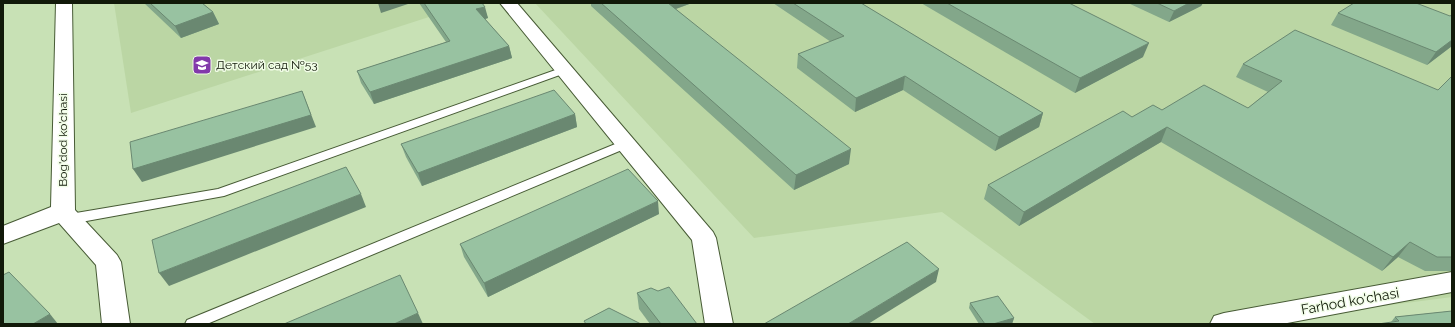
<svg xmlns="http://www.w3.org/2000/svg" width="1455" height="327" viewBox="0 0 1455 327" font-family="Raleway,sans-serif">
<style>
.built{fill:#bbd6a4}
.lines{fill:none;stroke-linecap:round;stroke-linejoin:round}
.lane-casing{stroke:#475b35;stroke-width:2}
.street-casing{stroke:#475b35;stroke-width:2}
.lane{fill:#fff;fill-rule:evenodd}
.street{fill:#fff;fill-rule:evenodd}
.wall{fill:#83a78a}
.shaded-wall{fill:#6a8871}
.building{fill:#98c2a1;stroke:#6a8871}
.labels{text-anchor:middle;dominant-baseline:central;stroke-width:3;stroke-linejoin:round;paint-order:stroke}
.poi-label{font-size:12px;fill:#111909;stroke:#f1fde7;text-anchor:start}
.street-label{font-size:12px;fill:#111909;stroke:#f1fde7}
.near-street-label{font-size:14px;fill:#111909;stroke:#f1fde7}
</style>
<rect width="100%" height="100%" fill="#c8e1b5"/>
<!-- built -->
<g class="built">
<path d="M 114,3 L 459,3 L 429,17 L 131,113 Z"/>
<path d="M 535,3 L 1452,3 L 1452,297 L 1245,324 L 1095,324 L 942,212 L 754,238 Z"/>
</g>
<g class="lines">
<defs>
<g id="lane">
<path d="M 564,67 L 569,70 L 568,72 L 224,196 L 70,224 L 65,222 L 64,219 L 65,216 L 70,214 L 218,189 Z"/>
<path d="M 625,140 L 629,141 L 631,144 L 629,147 L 207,324 L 185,324 L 187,320 Z"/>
</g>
<g id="street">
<path d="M 56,3 L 72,3 L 75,210 L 117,255 L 121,262 L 130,324 L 102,324 L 96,265 L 59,223 L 3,244 L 3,226 L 51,207 Z"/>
<path d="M 500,3 L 517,3 L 713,232 L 716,238 L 733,324 L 705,324 L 692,240 Z"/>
<path d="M 1452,272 L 1452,292 L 1282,324 L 1210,324 L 1214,316 L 1224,313 Z"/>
</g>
</defs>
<!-- lane casing -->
<use href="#lane" class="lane-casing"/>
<!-- street casing -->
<use href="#street" class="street-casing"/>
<!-- lane -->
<use href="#lane" class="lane"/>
<!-- street -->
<use href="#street" class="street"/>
</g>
<!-- wall -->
<g class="wall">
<path d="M 144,3 L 202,3 L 213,12 L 219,24 L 181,38 Z"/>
<path d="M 419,3 L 482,3 L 488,18 L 485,19 L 509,46 L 512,58 L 374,104 L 361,83 L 357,71 L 446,42 Z"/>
<path d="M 591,3 L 692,3 L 676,9 L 849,164 L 794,190 L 591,6 Z"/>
<path d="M 773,3 L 861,3 L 1043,113 L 1039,127 L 995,151 L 903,90 L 855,112 L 797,68 L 798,54 L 831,42 Z"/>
<path d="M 921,3 L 1069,3 L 1143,57 L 1075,93 Z"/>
<path d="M 1128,3 L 1203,3 L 1201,6 L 1169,22 Z"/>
<path d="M 1338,13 L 1450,16 L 1452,15 L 1452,46 L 1427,65 L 1331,25 Z"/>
<path d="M 1243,64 L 1438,90 L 1452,76 L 1452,271 L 1425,271 L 1398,257 L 1382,271 L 1161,142 L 1019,226 L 984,199 L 988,185 L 1132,117 L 1162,110 L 1248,108 L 1268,92 L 1236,77 Z"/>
<path d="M 575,114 L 577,127 L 422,186 L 406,157 L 401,144 Z"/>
<path d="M 659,214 L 488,297 L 464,257 L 460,244 Z"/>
<path d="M 637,293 L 697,324 L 650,324 L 639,309 Z"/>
<path d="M 970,303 L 1014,318 L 1012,324 L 979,324 L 969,308 Z"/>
<path d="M 1452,311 L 1391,322 L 1395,317 Z"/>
</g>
<!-- shaded-wall -->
<g class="shaded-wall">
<path d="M 378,3 L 411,3 L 381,13 Z"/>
<path d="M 664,3 L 692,3 L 664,13 Z"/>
<path d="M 1189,3 L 1203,3 L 1201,6 L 1169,22 L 1174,11 Z"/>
<path d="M 485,7 L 488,18 L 479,21 L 476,9 Z"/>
<path d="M 213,12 L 219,24 L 181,38 L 175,26 Z"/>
<path d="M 1452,40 L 1452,46 L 1427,65 L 1436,52 Z"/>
<path d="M 1149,43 L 1143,57 L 1075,93 L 1080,78 Z"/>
<path d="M 509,46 L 512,58 L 374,104 L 370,92 Z"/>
<path d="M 905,76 L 903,90 L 855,112 L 856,98 Z"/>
<path d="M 302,91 L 316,127 L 142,182 L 133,169 Z"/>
<path d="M 1043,113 L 1039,127 L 995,151 L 999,137 Z"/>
<path d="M 575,114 L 577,127 L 422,186 L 418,173 Z"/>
<path d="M 1167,127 L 1161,142 L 1019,226 L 1024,212 Z"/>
<path d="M 851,149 L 849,164 L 794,190 L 796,175 Z"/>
<path d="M 361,194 L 366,207 L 169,286 L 159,273 Z"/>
<path d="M 658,201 L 659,214 L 488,297 L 484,283 Z"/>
<path d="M 1410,242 L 1398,257 L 1382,271 L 1393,257 Z"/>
<path d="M 939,269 L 936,282 L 868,324 L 848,324 Z"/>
<path d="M 418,313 L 423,324 L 394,324 Z"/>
<path d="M 50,314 L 58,324 L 33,324 Z"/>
<path d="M 1014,318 L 1012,324 L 993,324 Z"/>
</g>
<!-- building -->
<g class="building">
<path d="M 150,3 L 202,3 L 213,12 L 175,26 Z"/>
<path d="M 424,3 L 482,3 L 485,7 L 476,9 L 509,46 L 370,92 L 357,71 L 450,41 Z"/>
<path d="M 601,3 L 668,3 L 851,149 L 796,175 Z"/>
<path d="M 793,3 L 861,3 L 1043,113 L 999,137 L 905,76 L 856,98 L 798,54 L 844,36 Z"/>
<path d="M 947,3 L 1069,3 L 1149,43 L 1080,78 Z"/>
<path d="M 1157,3 L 1189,3 L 1174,11 Z"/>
<path d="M 1354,3 L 1416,3 L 1450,16 L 1452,15 L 1452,40 L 1436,52 L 1338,13 Z"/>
<path d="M 1295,30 L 1438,90 L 1452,76 L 1452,257 L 1437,257 L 1410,242 L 1393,257 L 1167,127 L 1024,212 L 988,185 L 1123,111 L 1132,117 L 1153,105 L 1162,110 L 1204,85 L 1248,108 L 1282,81 L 1243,64 Z"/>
<path d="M 554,90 L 575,114 L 418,173 L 401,144 Z"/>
<path d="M 302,91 L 311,115 L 133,169 L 130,142 Z"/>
<path d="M 346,167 L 361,194 L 159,273 L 152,240 Z"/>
<path d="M 628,169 L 658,201 L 484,283 L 460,244 Z"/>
<path d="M 907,242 L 939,269 L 848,324 L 764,324 Z"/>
<path d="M 9,272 L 50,314 L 33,324 L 3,324 L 3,275 Z"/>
<path d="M 400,275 L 418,313 L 394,324 L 284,324 Z"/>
<path d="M 669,287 L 697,324 L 661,324 L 637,293 L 651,288 L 658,291 Z"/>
<path d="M 998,296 L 1014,318 L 993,324 L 985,324 L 970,303 Z"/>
<path d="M 609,308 L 641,324 L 586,324 L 584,321 Z"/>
<path d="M 1452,311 L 1452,324 L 1378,324 L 1399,321 L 1395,317 Z"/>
</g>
<!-- icons -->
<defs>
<symbol id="school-square" viewBox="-11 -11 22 22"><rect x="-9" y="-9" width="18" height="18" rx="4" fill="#8239ab" stroke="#f1fde7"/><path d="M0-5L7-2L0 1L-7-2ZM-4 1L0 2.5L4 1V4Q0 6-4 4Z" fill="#fff"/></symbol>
</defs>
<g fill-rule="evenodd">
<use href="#school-square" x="191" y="54" width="22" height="22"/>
</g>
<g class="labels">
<!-- poi labels -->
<g class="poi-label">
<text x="216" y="65">Детский сад №53</text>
</g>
<!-- street labels -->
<g class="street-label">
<text transform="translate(63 140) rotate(-90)">Bog'dod ko'chasi</text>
</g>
<!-- near-street labels -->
<g class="near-street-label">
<text transform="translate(1350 301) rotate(-10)">Farhod ko'chasi</text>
</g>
</g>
<!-- border -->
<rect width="1455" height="327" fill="none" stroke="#111909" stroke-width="8"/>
</svg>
